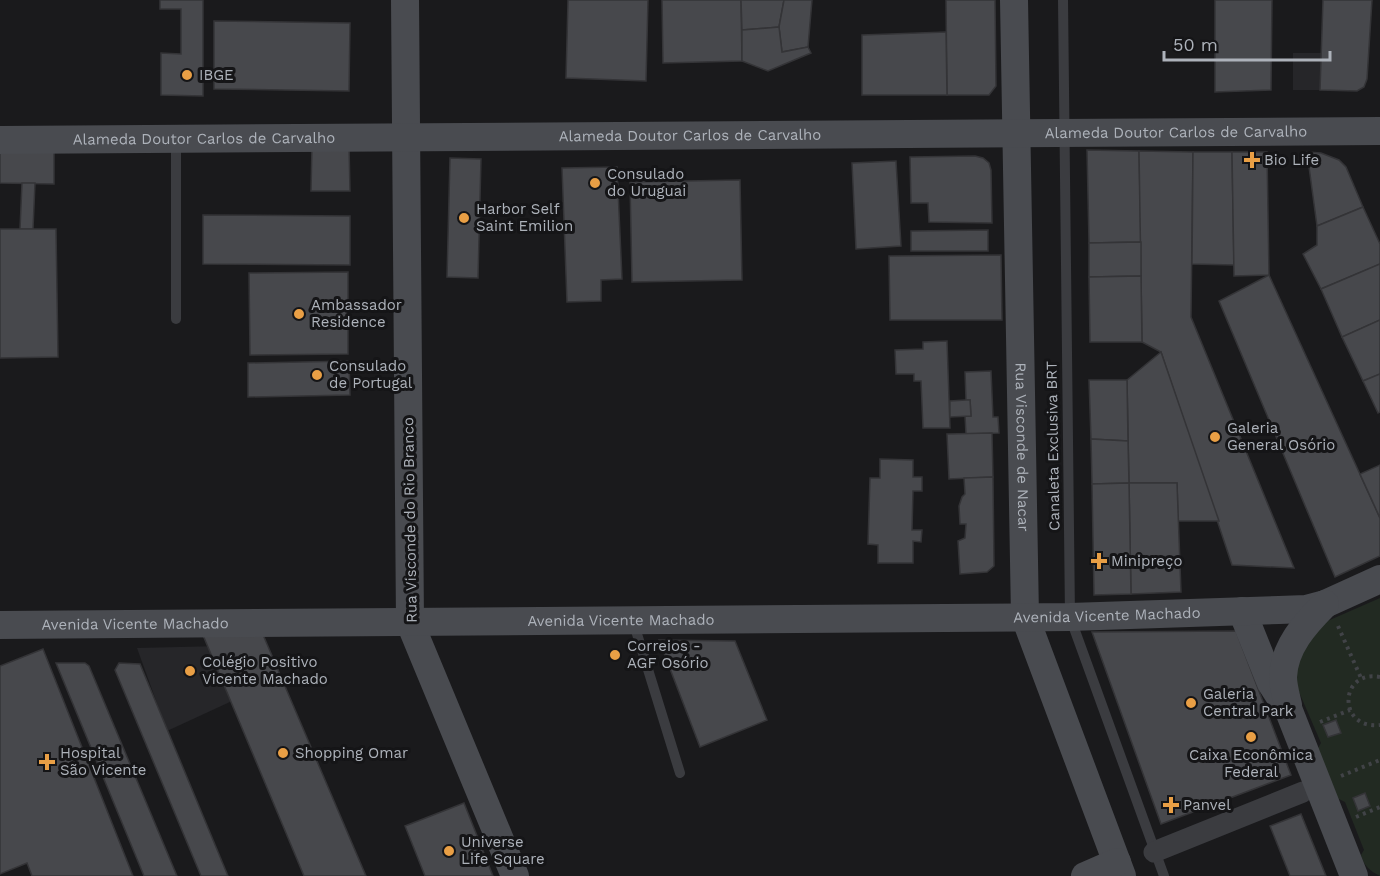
<svg xmlns="http://www.w3.org/2000/svg" width="1380" height="876" viewBox="0 0 1380 876" font-family="'Work Sans',sans-serif">
<style>
.built{fill:#262629}
.green{fill:#222a22}
.building{fill:#47484c;stroke:#343437;stroke-width:1.5}
.lines{fill:none;stroke-linecap:round;stroke-linejoin:round}
.path{stroke:#414347;stroke-width:4;stroke-dasharray:3 4.5;stroke-linecap:butt}
.lane{stroke:#3b3c40;stroke-width:10}
.street{stroke:#3b3c40;stroke-width:21}
.secondary{stroke:#494b50;stroke-width:28}
.poi-dot{fill:#e99f45;stroke:#151517;stroke-width:2}
.labels{text-anchor:middle;dominant-baseline:central;stroke-width:6;stroke-linejoin:round;paint-order:stroke}
.poi-label{font-size:15px;fill:#adb2ba;stroke:#151517;text-anchor:start}
.street-label{font-size:15px;fill:#adb2ba;stroke:#151517}
</style>
<rect width="100%" height="100%" fill="#1a1a1c"/>
<!-- built -->
<g class="built">
<path d="M 1293,53 L 1321,53 L 1320,90 L 1293,90 Z"/>
<path d="M 222,646 L 245,695 L 167,731 L 137,648 Z"/>
</g>
<!-- green -->
<path class="green" d="M 1380,598 L 1380,876 C 1370,871 1364,866 1361,855 L 1364,850 L 1345,802 L 1337,798 L 1317,750 L 1321,743 L 1290,671 L 1316,626 Z"/>
<!-- building -->
<g class="building">
<path d="M 160,0 L 203,0 L 203,96 L 161,95 L 161,53 L 181,54 L 181,9 L 160,9 Z"/>
<path d="M 568,0 L 648,0 L 646,81 L 566,78 Z"/>
<path d="M 662,0 L 741,0 L 742,61 L 663,63 Z"/>
<path d="M 741,0 L 784,0 L 779,27 L 742,30 Z"/>
<path d="M 784,0 L 812,0 L 808,47 L 782,52 L 779,27 Z"/>
<path d="M 946,0 L 995,0 L 996,86 L 989,95 L 947,95 Z"/>
<path d="M 1215,0 L 1272,0 L 1271,90 L 1215,92 Z"/>
<path d="M 1323,0 L 1372,0 L 1367,79 L 1364,87 L 1357,91 L 1320,90 Z"/>
<path d="M 214,21 L 350,23 L 349,91 L 214,89 Z"/>
<path d="M 779,27 L 782,52 L 808,47 L 811,53 L 768,71 L 742,61 L 742,30 Z"/>
<path d="M 946,32 L 947,95 L 862,95 L 862,35 Z"/>
<path d="M 312,145 L 349,145 L 350,191 L 311,191 Z"/>
<path d="M 0,147 L 54,148 L 54,184 L 0,183 Z"/>
<path d="M 1087,150 L 1139,151 L 1141,242 L 1089,243 Z"/>
<path d="M 1139,151 L 1193,152 L 1191,317 L 1294,568 L 1232,565 L 1161,352 L 1142,342 Z"/>
<path d="M 1193,152 L 1232,152 L 1234,265 L 1192,264 Z"/>
<path d="M 1232,152 L 1267,152 L 1269,275 L 1234,276 Z"/>
<path d="M 1307,152 L 1321,153 L 1339,160 L 1346,167 L 1363,207 L 1317,226 Z"/>
<path d="M 975,156 L 983,158 L 989,163 L 991,170 L 992,223 L 929,222 L 928,203 L 911,203 L 910,157 Z"/>
<path d="M 450,158 L 481,159 L 478,278 L 447,277 Z"/>
<path d="M 896,161 L 901,246 L 856,249 L 852,163 Z"/>
<path d="M 617,167 L 622,279 L 601,280 L 601,301 L 567,302 L 562,168 Z"/>
<path d="M 740,180 L 742,280 L 632,282 L 630,182 Z"/>
<path d="M 22,183 L 35,183 L 33,229 L 20,229 Z"/>
<path d="M 1363,207 L 1380,244 L 1380,264 L 1321,289 L 1303,254 L 1317,245 L 1317,226 Z"/>
<path d="M 203,215 L 350,216 L 350,265 L 203,264 Z"/>
<path d="M 0,229 L 56,229 L 58,357 L 0,358 Z"/>
<path d="M 988,230 L 988,251 L 911,251 L 911,231 Z"/>
<path d="M 1141,242 L 1141,276 L 1089,277 L 1089,243 Z"/>
<path d="M 1001,255 L 1002,320 L 890,320 L 889,256 Z"/>
<path d="M 1380,264 L 1380,320 L 1342,337 L 1321,289 Z"/>
<path d="M 348,272 L 348,354 L 250,355 L 249,273 Z"/>
<path d="M 1269,275 L 1380,518 L 1380,556 L 1335,577 L 1219,301 Z"/>
<path d="M 1141,276 L 1142,342 L 1090,342 L 1089,277 Z"/>
<path d="M 1380,320 L 1380,374 L 1363,381 L 1342,337 Z"/>
<path d="M 947,341 L 950,428 L 923,428 L 921,381 L 914,381 L 914,374 L 896,374 L 895,350 L 923,349 L 923,342 Z"/>
<path d="M 1161,352 L 1219,521 L 1178,521 L 1177,483 L 1129,483 L 1127,380 Z"/>
<path d="M 349,361 L 350,395 L 248,397 L 248,363 Z"/>
<path d="M 991,371 L 993,417 L 998,417 L 999,433 L 966,434 L 965,416 L 971,416 L 970,400 L 966,400 L 965,372 Z"/>
<path d="M 1380,374 L 1380,412 L 1378,413 L 1363,381 Z"/>
<path d="M 1089,380 L 1127,380 L 1128,441 L 1091,439 Z"/>
<path d="M 966,400 L 970,400 L 971,416 L 950,417 L 950,401 Z"/>
<path d="M 992,433 L 993,477 L 949,479 L 947,434 Z"/>
<path d="M 1091,439 L 1128,441 L 1129,483 L 1092,484 Z"/>
<path d="M 880,459 L 913,460 L 913,477 L 922,477 L 922,491 L 913,491 L 912,530 L 922,530 L 921,542 L 913,541 L 913,563 L 878,563 L 878,545 L 868,544 L 870,478 L 880,478 Z"/>
<path d="M 1380,465 L 1380,518 L 1360,474 Z"/>
<path d="M 993,477 L 994,566 L 987,572 L 960,574 L 958,541 L 965,538 L 966,524 L 960,524 L 959,506 L 962,497 L 965,494 L 964,478 Z"/>
<path d="M 1129,483 L 1177,483 L 1181,592 L 1131,594 Z"/>
<path d="M 1129,483 L 1131,594 L 1094,595 L 1092,484 Z"/>
<path d="M 200,628 L 261,630 L 366,876 L 304,876 Z"/>
<path d="M 1236,631 L 1291,775 L 1161,824 L 1092,632 Z"/>
<path d="M 659,640 L 735,641 L 767,720 L 700,747 Z"/>
<path d="M 43,649 L 133,876 L 32,876 L 27,863 L 0,874 L 0,666 Z"/>
<path d="M 56,663 L 85,663 L 89,666 L 177,876 L 144,876 Z"/>
<path d="M 119,663 L 140,664 L 228,876 L 201,876 L 115,670 Z"/>
<path d="M 1336,720 L 1341,733 L 1328,737 L 1323,725 Z"/>
<path d="M 1365,793 L 1370,806 L 1358,811 L 1353,798 Z"/>
<path d="M 464,803 L 493,876 L 425,876 L 405,826 Z"/>
<path d="M 1301,814 L 1326,876 L 1290,876 L 1270,826 Z"/>
</g>
<g class="lines">
<!-- path -->
<g class="path">
<path d="M 1338,626 L 1361,678"/>
<path d="M 1380,677 C 1339,669 1337,730 1380,725"/>
<path d="M 1320,722 L 1350,710"/>
<path d="M 1341,776 L 1380,760"/>
<path d="M 1356,817 L 1380,807"/>
</g>
<!-- lane -->
<g class="lane">
<path d="M 1063,0 L 1070,617 L 1164,876"/>
<path d="M 176,139 L 176,319"/>
<path d="M 633,621 L 680,773"/>
</g>
<!-- street -->
<path class="street" d="M 1154,852 L 1303,792"/>
<!-- secondary -->
<g class="secondary">
<path d="M 405,0 L 410,623 L 515,876"/>
<path id="s1" d="M 1014,0 L 1025,617 L 1122,876"/>
<path id="s2" d="M 0,140 L 1380,131"/>
<path d="M 1242,611 L 1271,683 L 1289,711 L 1354,876"/>
<path id="s3" d="M 0,625 L 1070,617 L 1279,610 L 1306,609 L 1325,604 L 1380,579"/>
<path d="M 1288,705 C 1286,696 1283,686 1283,677 C 1284,647 1305,624 1325,604"/>
<path d="M 1085,876 L 1117,862"/>
</g>
</g>
<!-- markers -->
<g class="poi-dot">
<circle cx="187" cy="75" r="6"/>
<path d="M1249 151h6v6h6v6h-6v6h-6v-6h-6v-6h6z"/>
<circle cx="595" cy="183" r="6"/>
<circle cx="464" cy="218" r="6"/>
<circle cx="299" cy="314" r="6"/>
<circle cx="317" cy="375" r="6"/>
<circle cx="1215" cy="437" r="6"/>
<path d="M1096 552h6v6h6v6h-6v6h-6v-6h-6v-6h6z"/>
<circle cx="615" cy="655" r="6"/>
<circle cx="190" cy="671" r="6"/>
<circle cx="1191" cy="703" r="6"/>
<circle cx="1251" cy="737" r="6"/>
<circle cx="283" cy="753" r="6"/>
<path d="M44 753h6v6h6v6h-6v6h-6v-6h-6v-6h6z"/>
<path d="M1168 796h6v6h6v6h-6v6h-6v-6h-6v-6h6z"/>
<circle cx="449" cy="851" r="6"/>
</g>
<g class="labels">
<!-- poi labels -->
<g class="poi-label">
<text x="199" y="75">IBGE</text>
<text x="1264" y="160">Bio Life</text>
<text x="607" y="174">Consulado<tspan x="607" dy="17">do Uruguai</tspan></text>
<text x="476" y="209">Harbor Self<tspan x="476" dy="17">Saint Emilion</tspan></text>
<text x="311" y="305">Ambassador<tspan x="311" dy="17">Residence</tspan></text>
<text x="329" y="366">Consulado<tspan x="329" dy="17">de Portugal</tspan></text>
<text x="1227" y="428">Galeria<tspan x="1227" dy="17">General Osório</tspan></text>
<text x="1111" y="561">Minipreço</text>
<text x="627" y="646">Correios -<tspan x="627" dy="17">AGF Osório</tspan></text>
<text x="202" y="662">Colégio Positivo<tspan x="202" dy="17">Vicente Machado</tspan></text>
<text x="1203" y="694">Galeria<tspan x="1203" dy="17">Central Park</tspan></text>
<text x="60" y="753">Hospital<tspan x="60" dy="17">São Vicente</tspan></text>
<text x="295" y="753">Shopping Omar</text>
<text x="1251" y="755" text-anchor="middle">Caixa Econômica<tspan x="1251" dy="17">Federal</tspan></text>
<text x="1183" y="805">Panvel</text>
<text x="461" y="842">Universe<tspan x="461" dy="17">Life Square</tspan></text>
</g>
<!-- street labels -->
<g class="street-label">
<text stroke="none"><textPath href="#s2" startOffset="1176">Alameda Doutor Carlos de Carvalho</textPath></text>
<text stroke="none"><textPath href="#s2" startOffset="690">Alameda Doutor Carlos de Carvalho</textPath></text>
<text stroke="none"><textPath href="#s2" startOffset="204">Alameda Doutor Carlos de Carvalho</textPath></text>
<text transform="translate(1053 446) rotate(-91)">Canaleta Exclusiva BRT</text>
<text stroke="none"><textPath href="#s1" startOffset="447">Rua Visconde de Nacar</textPath></text>
<text transform="translate(410 520) rotate(-91)">Rua Visconde do Rio Branco</text>
<text stroke="none"><textPath href="#s3" startOffset="1107">Avenida Vicente Machado</textPath></text>
<text stroke="none"><textPath href="#s3" startOffset="621">Avenida Vicente Machado</textPath></text>
<text stroke="none"><textPath href="#s3" startOffset="135">Avenida Vicente Machado</textPath></text>
</g>
</g>
<!-- scale -->
<path d="M1164 51v9h166v-9" fill="none" stroke="#adb2ba" stroke-width="3"/>
<text x="1173" y="51" font-size="18" fill="#adb2ba" stroke="#151517" stroke-width="4.5" paint-order="stroke">50 m</text>
</svg>
